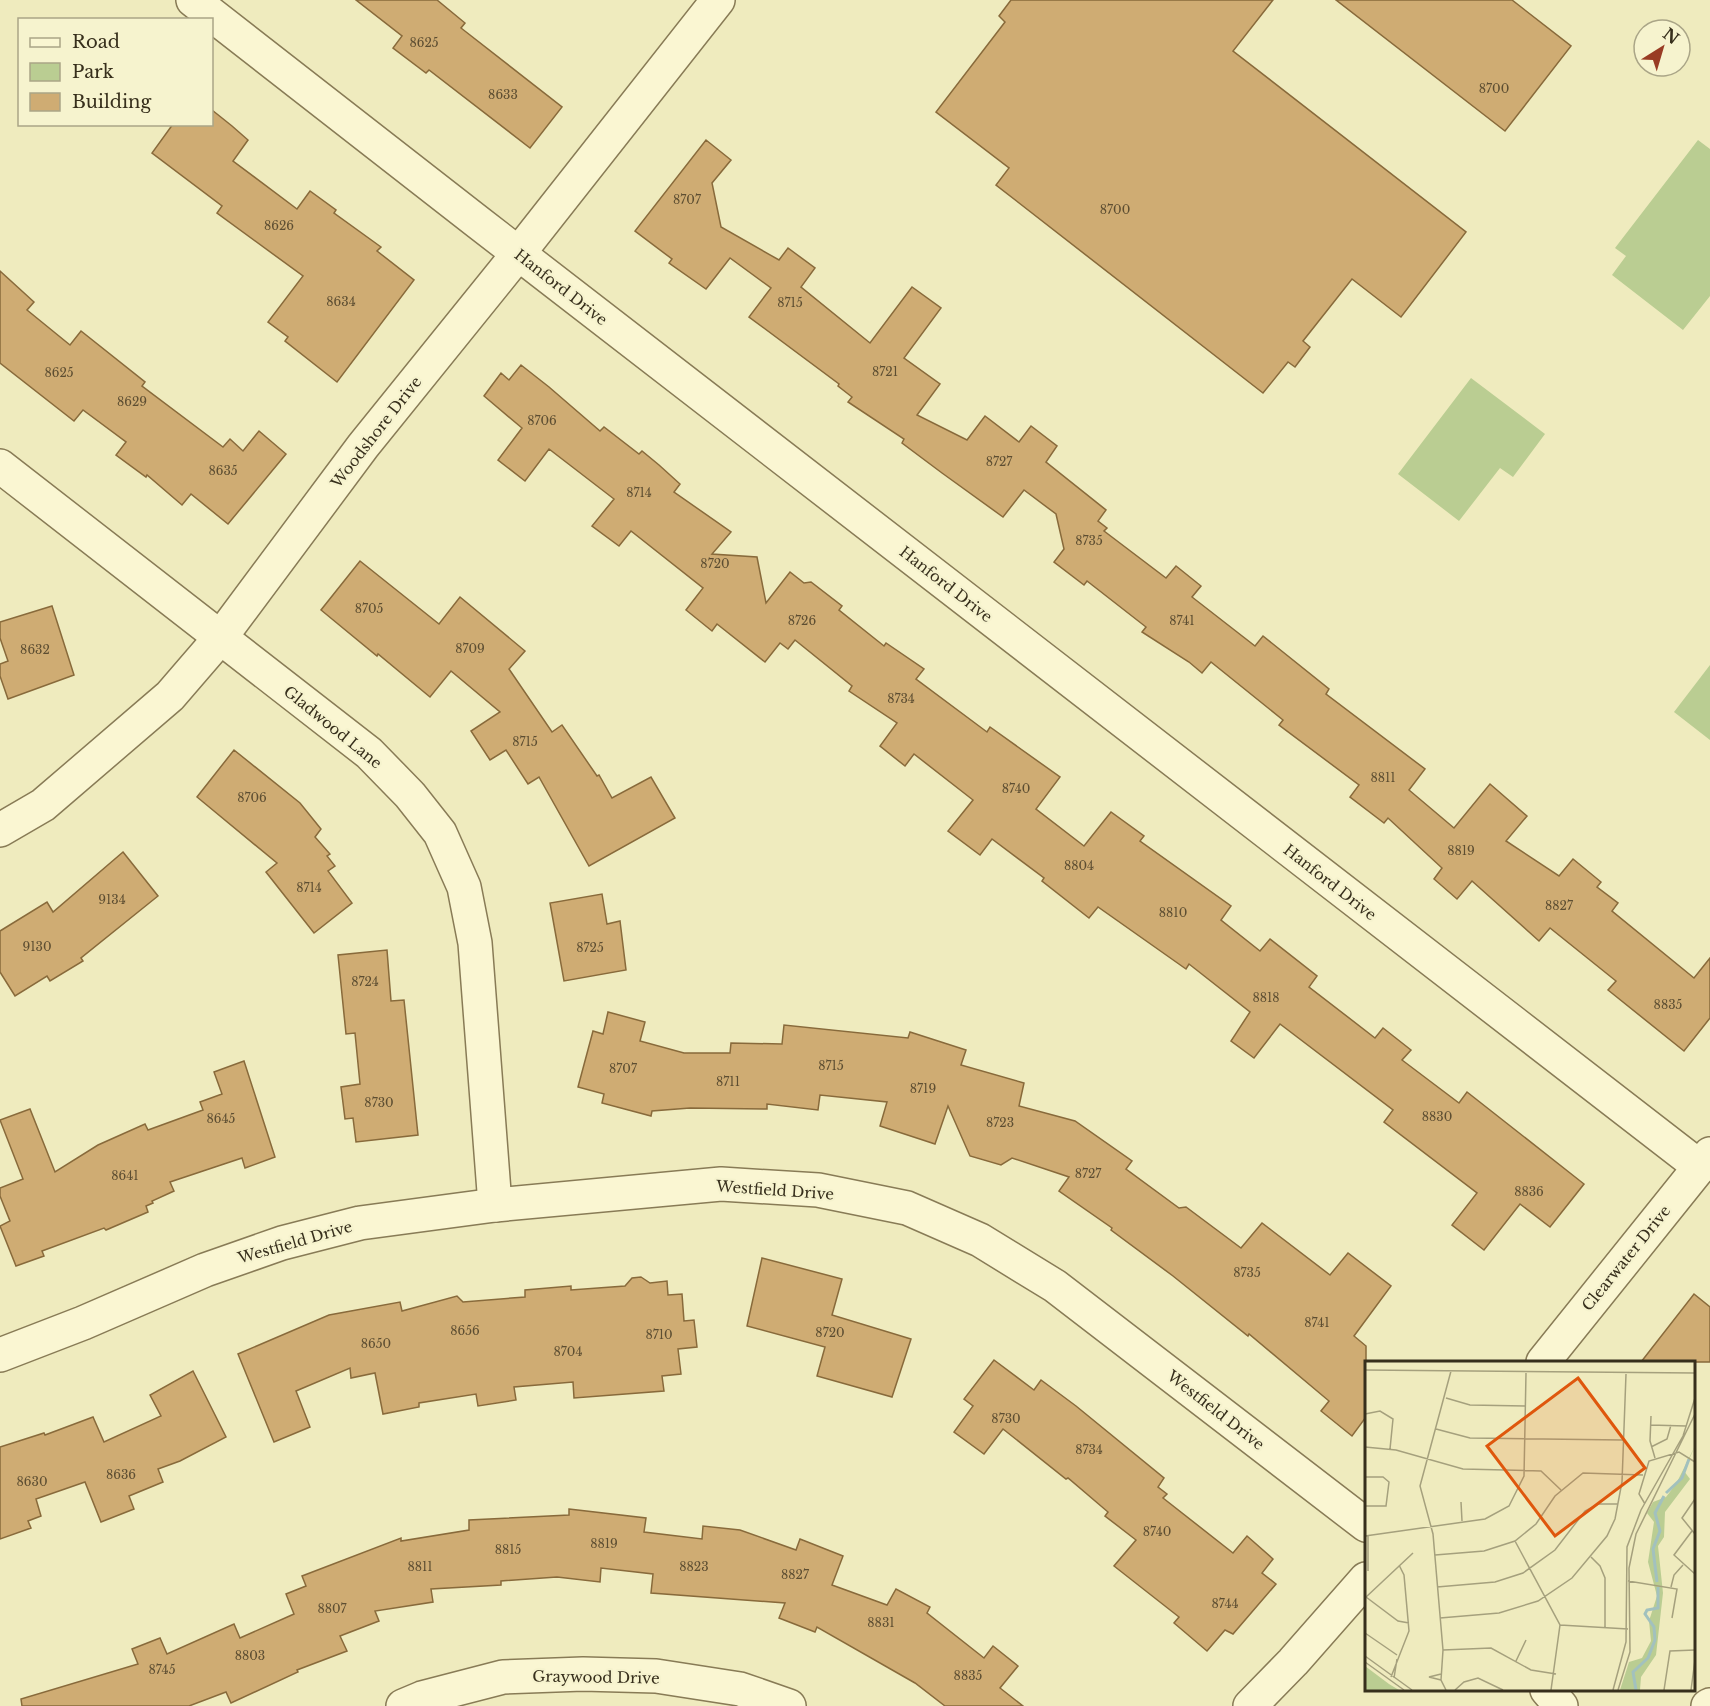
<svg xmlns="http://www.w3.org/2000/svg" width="1710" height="1706" viewBox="0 0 1710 1706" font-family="'Libre Baskerville',serif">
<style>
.green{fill:#bacd92}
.building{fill:#cfac73;stroke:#886a3b;stroke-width:1.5}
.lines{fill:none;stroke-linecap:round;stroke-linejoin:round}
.minor-casing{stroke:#887b56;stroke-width:36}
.tertiary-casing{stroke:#887b56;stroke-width:36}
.minor{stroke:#faf6d2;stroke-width:33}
.tertiary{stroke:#faf6d2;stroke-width:33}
.labels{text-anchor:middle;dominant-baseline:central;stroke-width:4.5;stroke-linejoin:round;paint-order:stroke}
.number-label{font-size:12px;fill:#5d4e32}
.street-label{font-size:15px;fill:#372f1c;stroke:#f6f3ce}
.inset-river{fill:none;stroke:#a2c1be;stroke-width:3}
.inset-road{fill:none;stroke:#a5a07d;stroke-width:1.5}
.view{fill:#df570d;fill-opacity:0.15;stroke:#df570d;stroke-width:3}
.inset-edge{fill:none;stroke:#372f1c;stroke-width:3}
</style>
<rect width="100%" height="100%" fill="#efebbe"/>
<!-- green -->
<g class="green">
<path d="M 1698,140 L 1710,149 L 1710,296 L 1683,330 L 1612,275 L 1626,256 L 1615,248 Z"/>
<path d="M 1471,378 L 1545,434 L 1513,477 L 1500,468 L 1459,521 L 1398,474 Z"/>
<path d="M 1710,665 L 1710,740 L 1674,712 Z"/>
</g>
<!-- building -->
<g class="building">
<path d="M 356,0 L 437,0 L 465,23 L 461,28 L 562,107 L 530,148 L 429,70 L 426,73 L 393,48 L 402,36 Z"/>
<path d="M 1011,0 L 1273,0 L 1233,51 L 1466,232 L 1401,317 L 1352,279 L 1303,341 L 1310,347 L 1295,367 L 1288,362 L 1263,393 L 996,185 L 1009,168 L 936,112 L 1005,22 L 999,16 Z"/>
<path d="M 1336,0 L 1512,0 L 1571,46 L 1505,131 Z"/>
<path d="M 212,110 L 232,126 L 248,140 L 233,161 L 297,209 L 310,191 L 336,210 L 334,213 L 381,247 L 377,251 L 414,280 L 337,382 L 285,341 L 288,337 L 268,322 L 303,276 L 217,213 L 222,206 L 152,153 L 173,124 L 212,124 Z"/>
<path d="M 706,140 L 731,160 L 712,183 L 721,227 L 779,260 L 788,248 L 815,268 L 801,287 L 870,343 L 912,287 L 941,308 L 904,358 L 940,384 L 917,415 L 967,440 L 985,416 L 1019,442 L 1031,426 L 1057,446 L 1046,462 L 1106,510 L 1098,521 L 1107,528 L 1104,531 L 1166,578 L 1176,566 L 1201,586 L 1192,597 L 1255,646 L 1263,636 L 1329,689 L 1326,694 L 1425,769 L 1409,790 L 1454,828 L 1490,784 L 1527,816 L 1506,841 L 1559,876 L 1573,859 L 1601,882 L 1597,887 L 1618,903 L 1612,911 L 1694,978 L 1710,958 L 1710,1018 L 1684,1051 L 1608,990 L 1616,981 L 1550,928 L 1539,941 L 1472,881 L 1457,899 L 1434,879 L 1442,868 L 1388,818 L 1384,823 L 1350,797 L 1359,785 L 1279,725 L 1283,720 L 1211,662 L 1202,673 L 1189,662 L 1142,632 L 1146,627 L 1087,581 L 1084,585 L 1054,562 L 1064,549 L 1056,514 L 1024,490 L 1003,517 L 942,473 L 902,443 L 904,439 L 848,402 L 852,397 L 838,386 L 839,384 L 749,317 L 771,288 L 730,258 L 706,289 L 669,263 L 672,259 L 635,231 Z"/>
<path d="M 0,271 L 34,302 L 27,310 L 70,345 L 81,331 L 145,382 L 142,386 L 223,447 L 230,439 L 243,451 L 259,431 L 286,454 L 228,524 L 191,494 L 182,505 L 147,475 L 146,477 L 116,455 L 126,442 L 83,410 L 74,421 L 0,363 Z"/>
<path d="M 521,365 L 549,387 L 600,431 L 604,427 L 639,454 L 642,451 L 659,465 L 680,484 L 674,492 L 731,532 L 712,554 L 757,557 L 766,603 L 790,572 L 804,583 L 811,582 L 842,606 L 839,610 L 884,646 L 886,643 L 924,669 L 916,679 L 987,732 L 990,727 L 1060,777 L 1036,809 L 1084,846 L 1111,812 L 1144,836 L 1140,841 L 1231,906 L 1221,920 L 1260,951 L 1270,939 L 1317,976 L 1309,987 L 1375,1038 L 1383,1028 L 1411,1050 L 1402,1060 L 1459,1103 L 1467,1092 L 1584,1184 L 1550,1227 L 1520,1204 L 1484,1250 L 1452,1225 L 1477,1193 L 1384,1122 L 1393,1110 L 1280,1024 L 1254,1058 L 1231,1041 L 1250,1012 L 1189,964 L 1186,969 L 1098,907 L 1089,918 L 1042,881 L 1044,878 L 992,839 L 980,855 L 948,831 L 973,800 L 914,754 L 905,766 L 880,746 L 897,723 L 849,691 L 852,686 L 795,640 L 788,649 L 780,643 L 765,662 L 717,624 L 712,631 L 686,610 L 703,588 L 631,531 L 619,546 L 592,526 L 614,499 L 549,449 L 525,481 L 498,460 L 522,428 L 484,396 L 501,373 L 509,380 Z"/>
<path d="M 360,561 L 439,624 L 460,597 L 525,651 L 509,669 L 552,732 L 562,725 L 597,776 L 599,775 L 612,798 L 651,777 L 675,818 L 589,866 L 539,777 L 528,784 L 506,750 L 490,760 L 471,731 L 500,712 L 451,671 L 430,697 L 378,654 L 377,656 L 321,610 Z"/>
<path d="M 52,606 L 74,675 L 8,699 L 0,676 L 0,664 L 8,661 L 0,638 L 0,622 Z"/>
<path d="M 234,750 L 300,803 L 321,829 L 315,837 L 330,854 L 327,856 L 335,866 L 328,871 L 352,903 L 314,933 L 266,872 L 277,863 L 197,797 Z"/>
<path d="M 123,852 L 158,896 L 81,958 L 83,961 L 50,981 L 47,976 L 15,996 L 0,972 L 0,931 L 47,902 L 53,912 Z"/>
<path d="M 602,894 L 607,924 L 620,921 L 626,970 L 564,981 L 550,903 Z"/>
<path d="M 387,950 L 391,1001 L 404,1000 L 418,1135 L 356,1142 L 353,1118 L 345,1119 L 341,1087 L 360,1084 L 355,1033 L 346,1034 L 338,955 Z"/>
<path d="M 608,1012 L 645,1022 L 640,1041 L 684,1053 L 730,1053 L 731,1043 L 782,1044 L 784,1025 L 908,1038 L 910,1032 L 966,1050 L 961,1065 L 1024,1083 L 1019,1106 L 1075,1121 L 1132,1161 L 1126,1169 L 1179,1208 L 1186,1207 L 1241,1248 L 1262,1223 L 1330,1275 L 1348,1253 L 1391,1286 L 1354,1336 L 1366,1346 L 1366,1417 L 1352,1436 L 1321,1411 L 1329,1401 L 1249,1334 L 1248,1336 L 1173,1276 L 1111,1230 L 1112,1228 L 1059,1191 L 1069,1177 L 1012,1158 L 1001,1165 L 970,1156 L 948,1106 L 935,1144 L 880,1126 L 887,1102 L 820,1095 L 818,1110 L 767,1104 L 767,1109 L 690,1108 L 652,1111 L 651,1116 L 602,1103 L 604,1094 L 578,1087 L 593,1031 L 603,1034 Z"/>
<path d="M 244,1061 L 275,1157 L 245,1168 L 242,1158 L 170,1182 L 174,1191 L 152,1201 L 153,1203 L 146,1206 L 148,1212 L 106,1230 L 104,1228 L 42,1251 L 44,1256 L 16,1266 L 0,1226 L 10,1221 L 0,1196 L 0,1188 L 23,1179 L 0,1120 L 30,1109 L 55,1172 L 98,1145 L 145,1124 L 148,1130 L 203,1110 L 200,1102 L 222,1094 L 214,1072 Z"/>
<path d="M 762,1258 L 842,1279 L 832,1315 L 911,1339 L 892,1397 L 817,1376 L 825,1347 L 747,1326 Z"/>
<path d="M 641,1277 L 650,1283 L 667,1281 L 668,1295 L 682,1294 L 684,1321 L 694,1320 L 697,1347 L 678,1349 L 681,1374 L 662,1376 L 664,1391 L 574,1398 L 573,1382 L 514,1387 L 516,1400 L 478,1406 L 476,1394 L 419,1403 L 419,1407 L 383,1414 L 375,1373 L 351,1378 L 350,1368 L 296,1391 L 310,1427 L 274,1442 L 238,1354 L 329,1315 L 400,1302 L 402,1311 L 457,1296 L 463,1302 L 525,1297 L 525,1290 L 571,1286 L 571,1290 L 625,1286 L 632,1278 Z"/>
<path d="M 1694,1294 L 1710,1307 L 1710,1362 L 1641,1362 Z"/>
<path d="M 994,1360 L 1034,1390 L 1041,1380 L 1076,1406 L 1164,1478 L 1158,1487 L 1167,1494 L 1163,1498 L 1233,1553 L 1247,1536 L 1273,1559 L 1262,1573 L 1276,1584 L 1233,1634 L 1225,1630 L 1207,1651 L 1174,1623 L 1179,1617 L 1114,1566 L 1136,1540 L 1105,1516 L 1108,1512 L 1068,1478 L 1066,1479 L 1003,1429 L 984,1454 L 954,1432 L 973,1406 L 964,1399 Z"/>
<path d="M 193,1371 L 226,1437 L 180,1461 L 158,1469 L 163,1482 L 129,1496 L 134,1509 L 101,1522 L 85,1482 L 36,1499 L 41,1516 L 28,1521 L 31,1528 L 0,1539 L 0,1447 L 44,1433 L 45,1435 L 93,1417 L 104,1442 L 161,1416 L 150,1395 Z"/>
<path d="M 569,1509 L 646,1518 L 644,1532 L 702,1539 L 703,1526 L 740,1530 L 796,1550 L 800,1539 L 843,1556 L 832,1585 L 887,1605 L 896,1589 L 930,1607 L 927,1613 L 984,1658 L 993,1646 L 1018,1666 L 1000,1688 L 1023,1706 L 945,1706 L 915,1683 L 817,1627 L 815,1632 L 779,1618 L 785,1603 L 651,1593 L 653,1574 L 601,1568 L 600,1582 L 557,1577 L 501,1581 L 501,1585 L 431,1589 L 433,1602 L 375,1611 L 379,1621 L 340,1636 L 347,1651 L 297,1670 L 298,1672 L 231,1703 L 226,1692 L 189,1706 L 22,1706 L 21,1699 L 138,1664 L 132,1649 L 160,1638 L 167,1654 L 234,1624 L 240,1638 L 294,1614 L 286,1594 L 306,1586 L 302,1576 L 401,1538 L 401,1541 L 469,1530 L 469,1520 L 569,1515 Z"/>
</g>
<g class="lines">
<defs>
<g id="minor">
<path d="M 193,0 L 479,223 L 1700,1167"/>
<path d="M 0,466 L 369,753 L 410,795 L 440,833 L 464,887 L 475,943 L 495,1205"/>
<path d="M 0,830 L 43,805 L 170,696 L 220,638 L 363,446 L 518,254 L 718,0"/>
<path d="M 0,1355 L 83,1323 L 205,1270 L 282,1243 L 360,1223 L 495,1205 L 721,1184 L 818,1190 L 907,1208 L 980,1240 L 1055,1286 L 1366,1525"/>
<path d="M 1543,1362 L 1710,1154"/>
<path d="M 1547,1690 L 1561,1706"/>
<path d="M 403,1706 L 422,1698 L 503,1677 L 583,1674 L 656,1676 L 740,1689 L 789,1706"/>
<path d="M 1250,1706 L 1293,1662 L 1366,1579"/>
</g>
<path id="tertiary" d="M 1708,1706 L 1710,1705"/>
</defs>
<!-- minor casing -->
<use href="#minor" class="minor-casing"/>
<!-- tertiary casing -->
<use href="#tertiary" class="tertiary-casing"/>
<!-- minor -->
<use href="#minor" class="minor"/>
<!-- tertiary -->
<use href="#tertiary" class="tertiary"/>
</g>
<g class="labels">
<!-- number labels -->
<g class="number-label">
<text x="424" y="42">8625</text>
<text x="1494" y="88">8700</text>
<text x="503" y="94">8633</text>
<text x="687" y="199">8707</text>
<text x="1115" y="209">8700</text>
<text x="279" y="225">8626</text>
<text x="341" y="301">8634</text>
<text x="790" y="302">8715</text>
<text x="885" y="371">8721</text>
<text x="59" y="372">8625</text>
<text x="132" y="401">8629</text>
<text x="542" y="420">8706</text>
<text x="999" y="461">8727</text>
<text x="223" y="470">8635</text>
<text x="639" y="492">8714</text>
<text x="1089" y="540">8735</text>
<text x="715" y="563">8720</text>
<text x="369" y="608">8705</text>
<text x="802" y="620">8726</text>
<text x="1182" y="620">8741</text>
<text x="470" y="648">8709</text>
<text x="35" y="649">8632</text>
<text x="901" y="698">8734</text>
<text x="525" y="741">8715</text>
<text x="1383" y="777">8811</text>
<text x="1016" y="788">8740</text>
<text x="252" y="797">8706</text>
<text x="1461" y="850">8819</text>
<text x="1079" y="865">8804</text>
<text x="309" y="887">8714</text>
<text x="112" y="899">9134</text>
<text x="1559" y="905">8827</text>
<text x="1173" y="912">8810</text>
<text x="37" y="946">9130</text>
<text x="590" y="947">8725</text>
<text x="365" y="981">8724</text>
<text x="1266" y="997">8818</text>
<text x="1668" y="1004">8835</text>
<text x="831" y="1065">8715</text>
<text x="623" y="1068">8707</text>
<text x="728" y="1081">8711</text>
<text x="923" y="1088">8719</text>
<text x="379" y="1102">8730</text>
<text x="1437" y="1116">8830</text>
<text x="221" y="1118">8645</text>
<text x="1000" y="1122">8723</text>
<text x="1088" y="1173">8727</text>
<text x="125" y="1175">8641</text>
<text x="1529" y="1191">8836</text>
<text x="1247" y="1272">8735</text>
<text x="1317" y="1322">8741</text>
<text x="465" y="1330">8656</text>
<text x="830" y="1332">8720</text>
<text x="659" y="1334">8710</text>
<text x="376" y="1343">8650</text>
<text x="568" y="1351">8704</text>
<text x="1006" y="1418">8730</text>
<text x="1089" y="1449">8734</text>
<text x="121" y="1474">8636</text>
<text x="32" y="1481">8630</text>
<text x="1157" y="1531">8740</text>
<text x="604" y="1543">8819</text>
<text x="508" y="1549">8815</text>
<text x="420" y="1566">8811</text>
<text x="694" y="1566">8823</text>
<text x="795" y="1574">8827</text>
<text x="1225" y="1603">8744</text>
<text x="332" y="1608">8807</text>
<text x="881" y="1622">8831</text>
<text x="250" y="1655">8803</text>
<text x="162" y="1669">8745</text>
<text x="968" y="1675">8835</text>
</g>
<!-- street labels -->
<g class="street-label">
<text transform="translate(561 287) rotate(38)">Hanford Drive</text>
<text transform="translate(376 432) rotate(-52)">Woodshore Drive</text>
<text transform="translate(946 584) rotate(38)">Hanford Drive</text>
<text transform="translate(333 727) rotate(39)">Gladwood Lane</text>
<text transform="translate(1330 882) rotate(38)">Hanford Drive</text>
<text transform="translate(775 1190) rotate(4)">Westfield Drive</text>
<text transform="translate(295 1242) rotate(-16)">Westfield Drive</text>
<text transform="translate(1626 1258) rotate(-51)">Clearwater Drive</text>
<text transform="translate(1216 1410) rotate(38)">Westfield Drive</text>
<text transform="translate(596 1677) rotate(1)">Graywood Drive</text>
</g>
</g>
<!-- overview -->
<g transform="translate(1365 1361)">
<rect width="330" height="330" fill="#efebbe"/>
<path d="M 330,85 L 319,110 L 325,118 L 300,151 L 299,176 L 293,185 L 298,232 L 291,294 L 276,316 L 275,329 L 255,329 L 264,301 L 277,297 L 286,280 L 284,260 L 292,235 L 283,201 L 289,161 L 282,152 L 288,141 L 301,136 L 311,123 ZM 0,305 L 24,323 L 34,329 L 0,329 Z" fill="#bacd92"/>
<path class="inset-river" d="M 301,132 L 317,117 L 324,98M 292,221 L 288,188 L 295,170 L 290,152 L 299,135M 271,329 L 268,311 L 283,297 L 290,279 L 289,266 L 280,253 L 282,249 L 293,247 L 293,226"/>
<path class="inset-road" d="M 0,9 L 330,12M 81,37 L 105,44 L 160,45M 0,53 L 15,50 L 28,58 L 25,88M 286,55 L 285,80 L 290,97M 285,64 L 321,65M 71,68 L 105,77 L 258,79M 0,86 L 31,89 L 98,108 L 176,110 L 196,129M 286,86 L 302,78 L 306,64M 0,116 L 18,116 L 24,121 L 21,145 L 0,145M 330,138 L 317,157 L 330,173M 96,141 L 97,160M 280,143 L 274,133 L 284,100 L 314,91 L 330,101M 327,170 L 309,194 L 330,213M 0,175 L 120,158 L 144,145 L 159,115 L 161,12M 150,180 L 195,264 L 186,329M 70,194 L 119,190 L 150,180 L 171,163 L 190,135 L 218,112 L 278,114M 226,196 L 235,205 L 240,217 L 240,267M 3,210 L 3,175M 263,220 L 312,228 L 307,257M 72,226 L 130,221 L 158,212 L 190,189 L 220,150 L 233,143 L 253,143M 306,226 L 309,214 L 318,204M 1,236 L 33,260 L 44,262M 0,237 L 48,192M 75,257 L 134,252 L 173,240 L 207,217 L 242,175 L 250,158 L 257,121 L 261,13M 195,264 L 263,268M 0,272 L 32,294M 78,289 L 126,287 L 166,309 L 191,313M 0,295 L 47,329M 151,300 L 161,279M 0,301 L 39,329M 26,316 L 44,270 L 39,214 L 34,204M 29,317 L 32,298M 76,319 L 64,316 L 76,313M 81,329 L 76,319 L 78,289 L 68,173 L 55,125 L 86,10M 90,329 L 99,321 L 113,317 L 138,329M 248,329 L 261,281 L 262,186 L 276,149 L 318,75 L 330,37M 253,329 L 265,291 L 264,207 L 271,173 L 330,53M 299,329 L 305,290 L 330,289M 326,329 L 330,299"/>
<path class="view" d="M 213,17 L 280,107 L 190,175 L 122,85 Z"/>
<rect width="330" height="330" class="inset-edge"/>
</g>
<!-- legend -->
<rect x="18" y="18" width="195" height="108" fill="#f6f3ce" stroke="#aaa587" stroke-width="1.5"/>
<rect x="30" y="38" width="30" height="9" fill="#faf6d2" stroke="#aaa587" stroke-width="1.5"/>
<text x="72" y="48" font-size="18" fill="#372f1c">Road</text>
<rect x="30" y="63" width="30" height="18" fill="#bacd92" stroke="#aaa587" stroke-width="1.5"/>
<text x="72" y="78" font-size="18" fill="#372f1c">Park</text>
<rect x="30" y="93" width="30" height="18" fill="#cfac73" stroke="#aaa587" stroke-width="1.5"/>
<text x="72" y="108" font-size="18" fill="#372f1c">Building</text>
<!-- north arrow -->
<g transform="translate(1662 48) rotate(37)"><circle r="28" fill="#f6f3ce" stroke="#aaa587" stroke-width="1.5"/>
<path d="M0-4.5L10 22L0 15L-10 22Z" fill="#993c24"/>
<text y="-9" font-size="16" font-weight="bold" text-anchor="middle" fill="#372f1c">N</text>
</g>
</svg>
